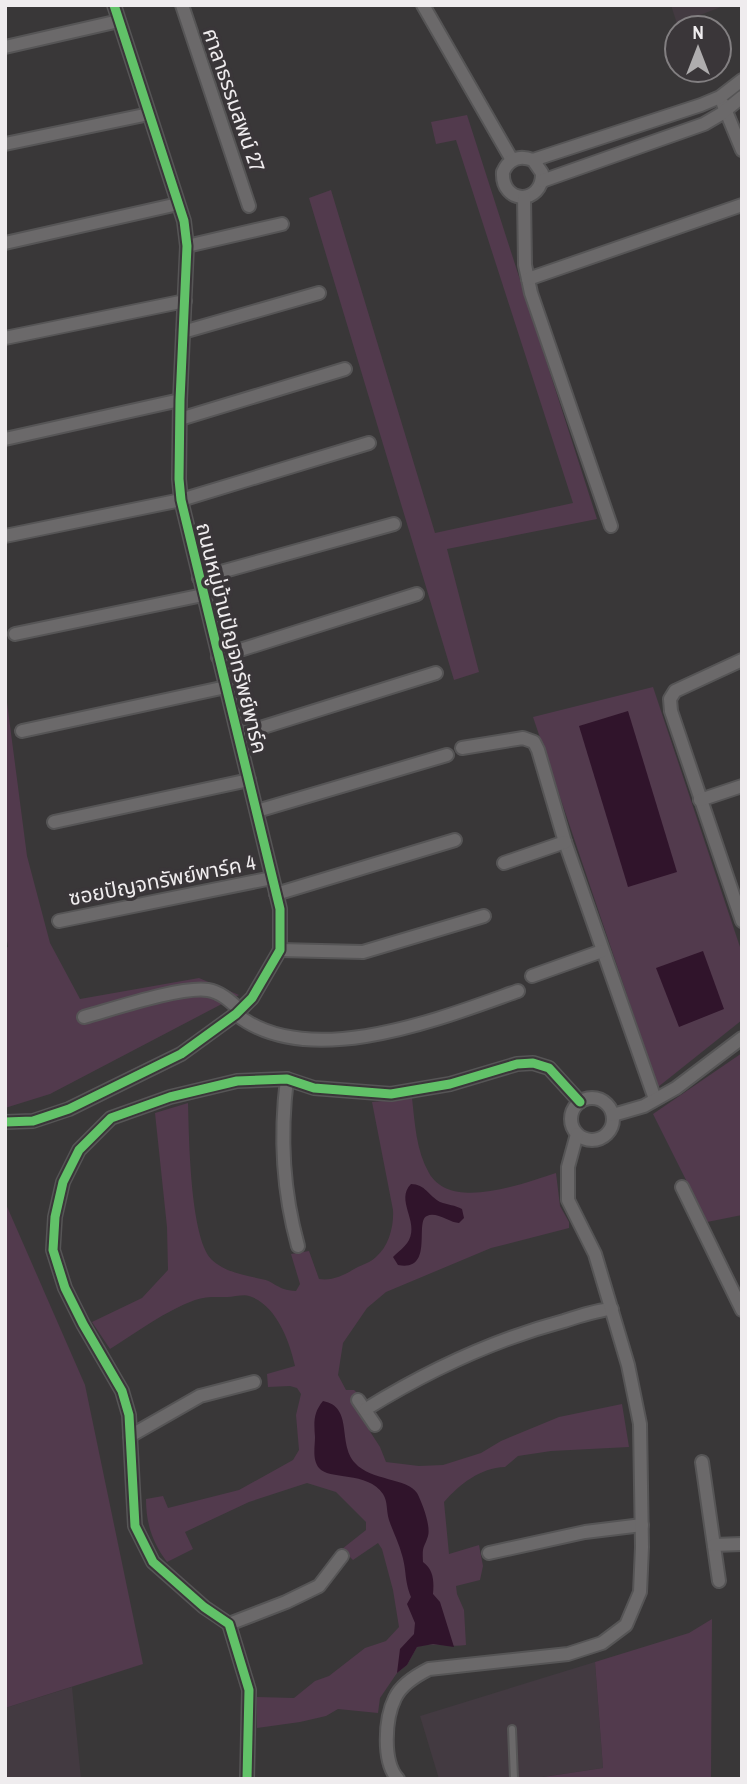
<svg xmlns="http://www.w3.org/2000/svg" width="747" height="1784" viewBox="0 0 747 1784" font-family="'Archivo Narrow','Noto Sans Thai',sans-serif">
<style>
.built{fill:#433a41}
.green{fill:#523a4d}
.water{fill:#30142b}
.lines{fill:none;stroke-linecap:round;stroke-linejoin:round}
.lane-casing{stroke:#565556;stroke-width:10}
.street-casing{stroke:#565556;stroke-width:16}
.lane{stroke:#6b696a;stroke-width:6}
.street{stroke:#6b696a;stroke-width:12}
.cycleway-casing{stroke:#3a3639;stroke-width:13}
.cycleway{stroke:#61c268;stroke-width:9}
.labels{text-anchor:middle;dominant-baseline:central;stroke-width:7;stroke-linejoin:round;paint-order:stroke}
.street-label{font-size:21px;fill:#efecee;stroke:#3a3639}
</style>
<rect width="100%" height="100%" fill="#393738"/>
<!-- built -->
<g class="built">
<path d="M 671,5 L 726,5 L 677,24 Z"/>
<path d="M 595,1662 L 603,1768 L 529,1779 L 439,1779 L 420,1716 Z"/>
<path d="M 72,1687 L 81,1779 L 5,1779 L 5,1708 Z"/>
</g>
<!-- green -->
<g class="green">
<path d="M 467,115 L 597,519 L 447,549 L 479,672 L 454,680 L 309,198 L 331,190 L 435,533 L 573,503 L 456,140 L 436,144 L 431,122 Z"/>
<path d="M 5,687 L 27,856 L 50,943 L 80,999 L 199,978 L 239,995 L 50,1094 L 5,1108 L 5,948 L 8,947 L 5,929 Z"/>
<path d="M 653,687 L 742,953 L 742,1020 L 658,1087 L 533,717 Z"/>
<path d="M 742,1053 L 742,1215 L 707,1222 L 653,1114 Z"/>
<path d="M 412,1098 C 415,1124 416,1150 429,1173 C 451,1212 524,1183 556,1173 L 560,1206 L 569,1222 L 569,1228 L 491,1248 L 386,1292 L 367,1308 L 343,1343 L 338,1375 L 346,1390 L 354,1390 L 358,1394 L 351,1402 L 380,1447 L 386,1462 L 419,1466 L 443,1465 L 481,1453 L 501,1441 L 559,1417 L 622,1404 L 629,1447 L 551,1451 L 518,1456 L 505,1467 C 480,1468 460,1484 444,1502 L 449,1554 L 479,1545 L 483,1566 L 480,1580 L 456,1586 L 457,1594 L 464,1610 L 466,1645 C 449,1648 433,1641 417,1647 L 407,1665 L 397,1673 L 380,1698 L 378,1713 L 338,1709 L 326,1716 L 300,1722 L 257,1728 L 257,1697 L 294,1698 L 315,1681 L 329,1676 L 365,1648 L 386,1641 L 399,1627 L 393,1590 L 382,1549 L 378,1543 L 353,1560 L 342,1549 L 366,1530 L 366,1522 L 336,1492 L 307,1483 L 249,1502 L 185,1532 L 193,1549 L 167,1562 C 152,1542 146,1523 146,1499 L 163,1496 L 168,1508 L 239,1490 L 293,1460 L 299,1450 L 296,1415 L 301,1394 L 297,1388 L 290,1386 L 268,1387 L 267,1374 L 295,1366 C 290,1342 276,1304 249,1296 C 244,1294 234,1297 227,1297 C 217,1297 206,1296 195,1300 C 165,1311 137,1332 110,1349 L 92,1322 L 142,1298 L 168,1270 L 167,1227 L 155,1113 L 188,1103 C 189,1136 190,1236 211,1259 C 224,1272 244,1275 261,1279 C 275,1281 276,1290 296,1291 L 300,1284 L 291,1254 L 309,1251 L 319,1279 C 333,1281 344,1275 356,1268 C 362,1265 371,1262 376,1257 C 389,1246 394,1226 393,1210 L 372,1102 Z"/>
<path d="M 5,1202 L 85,1385 L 143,1664 L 5,1708 Z"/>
<path d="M 712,1619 L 711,1779 L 530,1779 L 603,1768 L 595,1662 L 689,1633 Z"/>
</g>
<!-- water -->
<g class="water">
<path d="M 628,711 L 677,872 L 628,887 L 579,726 Z"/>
<path d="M 703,951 L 724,1009 L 679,1027 L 656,968 Z"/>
<path d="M 411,1184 C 425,1184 429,1196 440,1202 C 448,1205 455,1205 462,1209 L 464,1218 L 459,1223 C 450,1223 436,1211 427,1216 C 414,1221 435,1272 398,1265 L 393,1257 C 398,1252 406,1246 409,1240 C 419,1221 395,1200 411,1184 Z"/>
<path d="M 323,1401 C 354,1407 337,1443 355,1463 C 371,1481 408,1478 417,1493 C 422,1502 431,1526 428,1536 C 424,1549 422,1545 423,1562 C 434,1570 434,1582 433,1594 L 440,1602 L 454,1647 L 433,1644 L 417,1647 L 407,1665 L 397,1673 L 400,1649 L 414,1634 L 415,1623 L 407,1604 L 411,1597 C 404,1579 407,1572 402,1555 C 399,1543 393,1532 389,1520 C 386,1510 388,1502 383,1494 C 368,1471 328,1480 319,1468 C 312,1459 315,1447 315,1437 C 314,1423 313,1413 323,1401 Z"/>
</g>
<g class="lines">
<defs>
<path id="lane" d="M 512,1729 L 514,1779"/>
<g id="street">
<path d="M 182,5 L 249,206"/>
<path d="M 423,5 L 512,160"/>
<path d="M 5,47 L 119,21"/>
<path d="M 723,104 L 742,150"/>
<path d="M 5,144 L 149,114"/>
<path d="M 533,160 L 542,173 C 543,205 501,205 503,172 C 509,158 520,155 533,160 L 701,105 L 720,97 L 742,80"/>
<path d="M 542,181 L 704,124 L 721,114 L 742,97"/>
<path d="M 524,197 L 525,265 L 531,293 L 611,526"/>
<path d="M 5,243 L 178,204"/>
<path d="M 187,246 L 282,224"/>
<path d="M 528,279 L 742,205"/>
<path d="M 183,332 L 319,293"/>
<path d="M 5,338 L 185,301"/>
<path d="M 180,419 L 345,369"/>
<path d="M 5,439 L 180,400"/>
<path d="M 5,536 L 181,500 L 369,443"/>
<path d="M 199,578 L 394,524"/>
<path d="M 15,634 L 203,595"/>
<path d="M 218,657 L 417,594"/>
<path d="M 742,660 L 675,691 L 670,699 L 671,711 L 742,921"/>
<path d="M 22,731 L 226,687"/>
<path d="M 238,735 L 436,673"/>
<path d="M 462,748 L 523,738 L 534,742 L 538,750 L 565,842 L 655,1099"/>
<path d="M 700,800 L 742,786"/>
<path d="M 257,811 L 447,755"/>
<path d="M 54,822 L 249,780"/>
<path d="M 504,863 L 565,842"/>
<path d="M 276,894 L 455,840"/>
<path d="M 59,921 L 272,878"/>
<path d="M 280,950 L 363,952 L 484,916"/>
<path d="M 532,976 L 602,951"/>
<path d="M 236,1014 C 308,1072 442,1018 518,991"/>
<path d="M 84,1017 C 113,1009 181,986 208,990 C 221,992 231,1002 240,1010"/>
<path d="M 287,1079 C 280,1134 283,1192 298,1246"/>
<circle cx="592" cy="1119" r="21"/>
<path d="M 613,1115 L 644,1106 L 676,1088 L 742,1038"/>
<path d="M 5,1122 L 33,1121 L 69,1109 L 181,1054 L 236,1014 L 252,998 L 280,950 L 280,909 L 181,500 L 179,479 L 180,400 L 187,246 L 184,221 L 114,5"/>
<path d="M 682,1187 L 742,1310"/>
<path d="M 358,1400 L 375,1425"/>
<path d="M 366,1409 C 429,1370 493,1340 564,1321 C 580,1316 596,1310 612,1309"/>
<path d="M 130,1436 L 200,1396 L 254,1382"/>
<path d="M 702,1462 L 719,1581"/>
<path d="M 714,1545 L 742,1544"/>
<path d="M 489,1553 L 585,1532 L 642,1525"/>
<path d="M 229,1624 L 286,1602 L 319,1586 L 342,1556"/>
<path d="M 247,1779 L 249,1690 L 229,1624 L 204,1607 L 153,1562 L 135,1526 L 129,1415 L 122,1391 L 83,1324 L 65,1288 L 53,1250 L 55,1217 L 63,1182 L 79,1150 L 111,1118 L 170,1097 L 237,1081 L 287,1079 L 314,1088 L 391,1094 L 450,1084 L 517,1064 L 533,1063 L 549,1068 L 580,1102"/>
<path d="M 398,1779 C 382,1762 385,1718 395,1698 C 401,1685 417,1675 429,1669 L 568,1654 L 602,1643 L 626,1625 L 640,1592 L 642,1547 L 640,1424 L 628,1365 L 595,1254 L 568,1200 L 568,1167 L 577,1134"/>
</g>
</defs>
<!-- lane casing -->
<use href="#lane" class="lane-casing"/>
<!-- street casing -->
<use href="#street" class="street-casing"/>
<!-- lane -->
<use href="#lane" class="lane"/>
<!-- street -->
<use href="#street" class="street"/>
<defs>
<g id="cycleway">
<path d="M 5,1122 L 33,1121 L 69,1109 L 181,1054 L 236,1014 L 252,998 L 280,950 L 280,909 L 181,500 L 179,479 L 180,400 L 187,246 L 184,221 L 114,5"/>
<path d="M 247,1779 L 249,1690 L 229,1624 L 204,1607 L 153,1562 L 135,1526 L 129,1415 L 122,1391 L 83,1324 L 65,1288 L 53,1250 L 55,1217 L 63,1182 L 79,1150 L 111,1118 L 170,1097 L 237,1081 L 287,1079 L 314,1088 L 391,1094 L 450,1084 L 517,1064 L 533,1063 L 549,1068 L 580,1102"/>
</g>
</defs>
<!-- cycleway casing -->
<use href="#cycleway" class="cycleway-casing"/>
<!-- cycleway -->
<use href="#cycleway" class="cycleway"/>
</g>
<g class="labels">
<!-- street labels -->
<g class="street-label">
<text transform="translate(234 100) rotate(71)">ศาลาธรรมสพน์ 27</text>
<text transform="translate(232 638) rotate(76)">ถนนหมู่บ้านปัญจทรัพย์พาร์ค</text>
<text transform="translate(162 880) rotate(-11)">ซอยปัญจทรัพย์พาร์ค 4</text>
</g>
</g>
<!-- border -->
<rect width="747" height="1784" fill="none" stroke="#efecee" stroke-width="14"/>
<!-- north arrow -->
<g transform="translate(698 49)"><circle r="33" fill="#3a3639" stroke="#827f81" stroke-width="2"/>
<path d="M0-5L12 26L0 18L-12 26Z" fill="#afadae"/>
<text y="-10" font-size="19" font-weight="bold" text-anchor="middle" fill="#efecee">N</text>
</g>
</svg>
